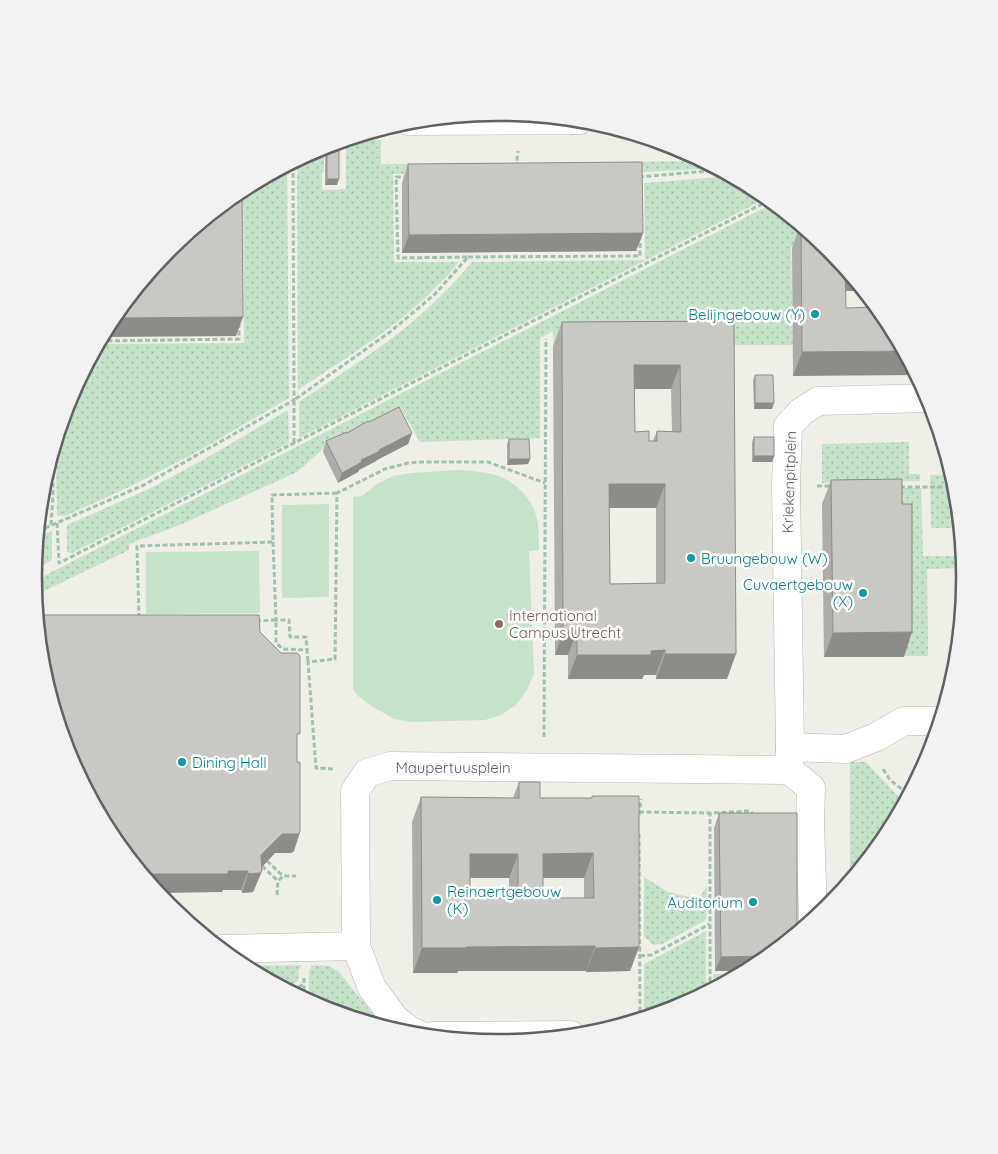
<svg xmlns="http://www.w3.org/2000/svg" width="998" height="1154" viewBox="0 0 998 1154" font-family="Quicksand,sans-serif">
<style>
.grass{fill:url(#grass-dots)}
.pitch{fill:#c6e3c9}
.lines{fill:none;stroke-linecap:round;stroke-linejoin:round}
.minor-casing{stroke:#b4b6ba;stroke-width:29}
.path{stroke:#9fc2ac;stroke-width:3;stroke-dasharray:5 2.5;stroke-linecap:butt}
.minor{stroke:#fff;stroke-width:28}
.wall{fill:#aeaca8;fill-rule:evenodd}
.shaded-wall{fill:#8d8c88}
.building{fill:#cac8c3;stroke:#8d8c88;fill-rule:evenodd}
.culture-dot{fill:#0f9aa8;stroke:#fff;stroke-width:2}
.education-dot{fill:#8d6e63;stroke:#fff;stroke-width:2}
.labels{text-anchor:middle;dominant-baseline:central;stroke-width:5;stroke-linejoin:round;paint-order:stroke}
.culture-label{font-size:15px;fill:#0d838f;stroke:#fff;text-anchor:end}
.street-label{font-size:15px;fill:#5e6165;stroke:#fff}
.education-label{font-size:15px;fill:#785e54;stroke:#fff;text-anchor:start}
.rim{fill:none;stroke:#5e6165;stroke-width:2.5}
</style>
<defs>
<pattern id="grass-dots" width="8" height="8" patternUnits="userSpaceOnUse" patternTransform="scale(1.25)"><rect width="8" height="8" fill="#c6e3c9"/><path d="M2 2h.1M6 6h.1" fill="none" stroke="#a4bba7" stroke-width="1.8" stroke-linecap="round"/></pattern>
</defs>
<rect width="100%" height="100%" fill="#efeee7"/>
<!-- grass -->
<g class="grass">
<path d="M 358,136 L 381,140 L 381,164 L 510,163 L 511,173 L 393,174 L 394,262 L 459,262 C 453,269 448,276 441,282 C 400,326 347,357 298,390 L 297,160 L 324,146 L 324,172 L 322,172 L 322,190 L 346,189 L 346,140 Z"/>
<path d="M 704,161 L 716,168 L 644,172 L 525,173 L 525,163 Z"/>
<path d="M 287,165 L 289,398 L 195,453 L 127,488 L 65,516 L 57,516 L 56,442 L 69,399 L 98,344 L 244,343 L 243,189 Z"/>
<path d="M 732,176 L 758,190 L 767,198 L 299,438 L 299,402 C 342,373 388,345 427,309 C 443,294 458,279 472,262 L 645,260 L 644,183 Z"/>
<path d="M 774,203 L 826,247 L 791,247 L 793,345 L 554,346 L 553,331 L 540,338 L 540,438 L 420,442 L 401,409 L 324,448 L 297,472 L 182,524 L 129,544 L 129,550 L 36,595 L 34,581 Z"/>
<path d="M 288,410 L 289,443 L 72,553 L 67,552 L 67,525 L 149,489 L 210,456 Z"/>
<path d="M 909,442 L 909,474 L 920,474 L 920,481 L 822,483 L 822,444 Z"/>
<path d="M 48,468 L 49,510 L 44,523 L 39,525 L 43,486 Z"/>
<path d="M 952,474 L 955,487 L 959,528 L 931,528 L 930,475 Z"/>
<path d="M 900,488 L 921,488 L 923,556 L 962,556 L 963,568 L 927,569 L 928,656 L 904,656 Z"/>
<path d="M 52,531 L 52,560 L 34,570 L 38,537 Z"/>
<path d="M 850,762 L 866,762 L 895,793 L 904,801 L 886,836 L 850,879 Z"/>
<path d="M 644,877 L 668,892 L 693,898 L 700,896 L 707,887 L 706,920 L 662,944 L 654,945 L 644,937 Z"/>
<path d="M 706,931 L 706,991 L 677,1007 L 649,1015 L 644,1008 L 644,964 Z"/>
<path d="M 302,965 L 299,969 L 298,981 L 286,988 L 244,966 Z"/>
<path d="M 311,965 L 329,966 L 338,971 L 382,1025 L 321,1007 L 309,1000 L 309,970 L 311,969 Z"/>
<path d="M 713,974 L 739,974 L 713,988 Z"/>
</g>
<!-- pitch -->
<g class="pitch">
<path d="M 458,470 C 471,471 484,472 496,475 C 515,481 533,499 537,519 C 539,529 539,540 539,550 L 529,551 L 534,674 L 527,690 L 516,705 L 501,715 L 485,720 L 412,722 L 394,719 L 370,705 L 358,696 L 353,690 L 353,497 L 362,496 L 377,484 L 393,476 L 412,473 Z"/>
<path d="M 329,504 L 329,597 L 282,598 L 282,505 Z"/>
<path d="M 259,551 L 260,613 L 146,614 L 146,552 Z"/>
</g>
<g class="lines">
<defs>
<g id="minor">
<path d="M 408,121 L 580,120"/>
<path d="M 790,747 L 846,749 L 876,737 L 904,721 L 939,721"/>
<path d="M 813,918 L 810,821 L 811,788 L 789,770 L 790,747 L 786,485 L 788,426 L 801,412 L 818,401 L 928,398"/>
<path d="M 356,946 L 372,988 L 395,1019 L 409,1030 L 418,1034"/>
<path d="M 222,949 L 356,946 L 355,791 L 367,773 L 390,766 L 789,770"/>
<path d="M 432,1036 L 571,1035"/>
</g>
</defs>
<!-- minor casing -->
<use href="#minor" class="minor-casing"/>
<!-- path -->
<g class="path">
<path d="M 516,168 L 518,151"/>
<path d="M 639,177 L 720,170"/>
<path d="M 468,257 L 640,256 L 640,235"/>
<path d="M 100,341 L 239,339 L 239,324"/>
<path d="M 294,443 L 294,400 L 390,332 L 435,294 L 468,257 L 398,258 L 396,177 L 406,177"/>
<path d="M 817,486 L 833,486"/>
<path d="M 900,487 L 955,487"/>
<path d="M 57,523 L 59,563 L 770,200"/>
<path d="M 51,525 L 53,496 L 53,453"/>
<path d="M 38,531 L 144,485 L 294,400 L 293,162"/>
<path d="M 273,542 L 276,620 L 289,620 L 290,637 L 306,637 L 307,650"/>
<path d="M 139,618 L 137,546 L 273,542 L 272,495 L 337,493"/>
<path d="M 256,621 L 276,620 L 276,643 L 283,649 L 307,650 L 308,662"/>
<path d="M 544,737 L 546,339"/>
<path d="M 333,769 L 316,768 L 308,662 L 335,659 L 337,493 L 385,469 L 408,463 L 421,462 L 488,462 L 545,483"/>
<path d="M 883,769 L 890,780 L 908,794"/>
<path d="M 639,812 L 710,813 L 750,811 L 754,815"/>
<path d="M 639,815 L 641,799"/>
<path d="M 639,834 L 640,1018"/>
<path d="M 267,861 L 283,876"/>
<path d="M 262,866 L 278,881"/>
<path d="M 277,895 L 278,881 L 283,876 L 296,876"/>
<path d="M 640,956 L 651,955 L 710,924"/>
<path d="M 710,989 L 710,813"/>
<path d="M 292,991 L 304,984"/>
<path d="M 304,998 L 304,978"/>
</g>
<!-- minor -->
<use href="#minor" class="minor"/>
</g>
<!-- wall -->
<g class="wall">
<path d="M 339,142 L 337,185 L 325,185 L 325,146 Z"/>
<path d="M 408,164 L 643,233 L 636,251 L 402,253 L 402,183 Z"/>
<path d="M 800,225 L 828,248 L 863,291 L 845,291 L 793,376 L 792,248 Z"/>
<path d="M 734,321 L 727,679 L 656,679 L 656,675 L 644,675 L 642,679 L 568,679 L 568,655 L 555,655 L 553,346 L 562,322 ZM 634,389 L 671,389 L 672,432 L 657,431 L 653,441 L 649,441 L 635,432 ZM 609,508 L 656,508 L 656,583 L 610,584 Z"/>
<path d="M 755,375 L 772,409 L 754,409 L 753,380 Z"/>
<path d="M 369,422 L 412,433 L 408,444 L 377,460 L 376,461 L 359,470 L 358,472 L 338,483 L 323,452 L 326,441 L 347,433 Z"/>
<path d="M 754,437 L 774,456 L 772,462 L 752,462 L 752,442 Z"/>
<path d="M 509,439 L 530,459 L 528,464 L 507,465 L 507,444 Z"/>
<path d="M 831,480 L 904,657 L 824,657 L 822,504 Z"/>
<path d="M 39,618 L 260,632 L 297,741 L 294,851 L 291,853 L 275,853 L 262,867 L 262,871 L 253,892 L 242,893 L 241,890 L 223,890 L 222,892 L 43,667 L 38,621 Z"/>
<path d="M 519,782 L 540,798 L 592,798 L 592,796 L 639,947 L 630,971 L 586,972 L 586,971 L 458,971 L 457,973 L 413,973 L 412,822 L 421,797 L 513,798 ZM 470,878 L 509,878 L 509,898 L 470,898 ZM 543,878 L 584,878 L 584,898 L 543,898 Z"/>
<path d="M 719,813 L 757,964 L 744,971 L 715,971 L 714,828 Z"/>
</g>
<!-- shaded-wall -->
<g class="shaded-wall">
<path d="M 327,179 L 339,179 L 337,185 L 325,185 Z"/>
<path d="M 643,233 L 636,251 L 402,253 L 409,235 Z"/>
<path d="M 845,268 L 863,291 L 836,291 Z"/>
<path d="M 243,317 L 236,336 L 103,337 L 113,318 Z"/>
<path d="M 903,351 L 916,375 L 793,376 L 802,352 Z"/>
<path d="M 634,365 L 680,365 L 671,389 L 625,389 Z"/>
<path d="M 755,403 L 774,403 L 772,409 L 754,409 Z"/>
<path d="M 412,433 L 408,444 L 377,460 L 376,461 L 359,470 L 358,472 L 338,483 L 342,473 L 379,450 Z"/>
<path d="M 754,456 L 774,456 L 772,462 L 752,462 Z"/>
<path d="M 509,459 L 530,459 L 528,464 L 507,465 Z"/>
<path d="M 609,484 L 665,484 L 656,508 L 600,508 Z"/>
<path d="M 563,631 L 577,631 L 568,655 L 555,655 Z"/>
<path d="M 912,632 L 904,657 L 824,657 L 833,633 Z"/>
<path d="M 665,650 L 656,675 L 644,675 L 642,679 L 568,679 L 577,655 Z"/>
<path d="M 665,654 L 736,654 L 727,679 L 656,679 Z"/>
<path d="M 300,832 L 294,851 L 291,853 L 275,853 L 255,874 L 261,855 L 282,834 Z"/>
<path d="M 593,853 L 584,878 L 534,878 L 543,854 Z"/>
<path d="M 470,854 L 518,854 L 509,878 L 461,878 Z"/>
<path d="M 228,871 L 248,871 L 241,890 L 223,890 L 222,892 L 159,893 L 144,874 Z"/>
<path d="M 262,871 L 253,892 L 242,893 L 248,874 Z"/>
<path d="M 595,946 L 586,971 L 458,971 L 457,973 L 413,973 L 422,948 L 466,947 Z"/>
<path d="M 639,947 L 630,971 L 586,972 L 595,948 Z"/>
<path d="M 767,956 L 757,964 L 744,971 L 715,971 L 721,957 Z"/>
</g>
<!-- building -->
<g class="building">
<path d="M 339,142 L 339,179 L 327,179 L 327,145 Z"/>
<path d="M 642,162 L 643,233 L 409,235 L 408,164 Z"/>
<path d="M 242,189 L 243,317 L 113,318 L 170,248 Z"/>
<path d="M 801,226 L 828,248 L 845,269 L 846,308 L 877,307 L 886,319 L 903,351 L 802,352 Z"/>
<path d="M 734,321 L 736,654 L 665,654 L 665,650 L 651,651 L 651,655 L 577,655 L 577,631 L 563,631 L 562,322 ZM 634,365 L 680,365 L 681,432 L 657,431 L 657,441 L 649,441 L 649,431 L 635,432 ZM 609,484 L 665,484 L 665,583 L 610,584 Z"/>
<path d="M 755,375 L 773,375 L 774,403 L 755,403 Z"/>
<path d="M 399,407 L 412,433 L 379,450 L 380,451 L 361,460 L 362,462 L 342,473 L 326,441 L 347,432 L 347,433 L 368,421 L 369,422 Z"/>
<rect x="754" y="437" width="20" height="19"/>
<path d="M 509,439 L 529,439 L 530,459 L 509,459 Z"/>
<path d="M 902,479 L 902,504 L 912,504 L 912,632 L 833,633 L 831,480 Z"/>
<path d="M 42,615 L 259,615 L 260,632 L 281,653 L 297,653 L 300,656 L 300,734 L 297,734 L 297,762 L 300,762 L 300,832 L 298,834 L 282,834 L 261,855 L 262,871 L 260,873 L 248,874 L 248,871 L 228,871 L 228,874 L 144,874 L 112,835 L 69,755 L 43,667 L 39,634 L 39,618 Z"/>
<path d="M 519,782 L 540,782 L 540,798 L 592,798 L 592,796 L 639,796 L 639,947 L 595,948 L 595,946 L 466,947 L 466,948 L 422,948 L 421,797 L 519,798 ZM 593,853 L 594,898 L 543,898 L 543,854 ZM 470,854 L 518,854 L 518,898 L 470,898 Z"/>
<path d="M 719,813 L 797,813 L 797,932 L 767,956 L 721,957 Z"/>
</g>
<!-- markers -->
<g class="culture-dot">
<circle cx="815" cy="314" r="5"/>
<circle cx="691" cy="558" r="5"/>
<circle cx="863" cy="593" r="5"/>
<circle cx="182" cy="762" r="5"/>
<circle cx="437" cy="900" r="5"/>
<circle cx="753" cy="902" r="5"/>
</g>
<circle class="education-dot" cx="499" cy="624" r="5"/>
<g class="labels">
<!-- culture labels -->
<g class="culture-label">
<text x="805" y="314">Belijngebouw (Y)</text>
<text x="701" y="558" text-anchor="start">Bruungebouw (W)</text>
<text x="853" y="584">Cuvaertgebouw<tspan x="853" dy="17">(X)</tspan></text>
<text x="192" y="762" text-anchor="start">Dining Hall</text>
<text x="447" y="891" text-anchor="start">Reinaertgebouw<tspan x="447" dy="17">(K)</tspan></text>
<text x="743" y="902">Auditorium</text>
</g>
<!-- street labels -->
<g class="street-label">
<text transform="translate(789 482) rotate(-88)">Kriekenpitplein</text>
<text x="453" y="767">Maupertuusplein</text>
</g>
<!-- education labels -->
<g class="education-label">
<text x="509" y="615">International<tspan x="509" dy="17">Campus Utrecht</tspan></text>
</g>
</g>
<!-- crop -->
<path d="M0 0H998V1154H0ZM498 121H500A456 456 0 0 1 956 577V578A456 456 0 0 1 500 1034H498A456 456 0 0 1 42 578V577A456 456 0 0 1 498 121Z" fill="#f2f2f3" fill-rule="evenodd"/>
<path class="rim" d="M498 121H500A456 456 0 0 1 956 577V578A456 456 0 0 1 500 1034H498A456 456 0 0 1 42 578V577A456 456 0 0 1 498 121Z"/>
</svg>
